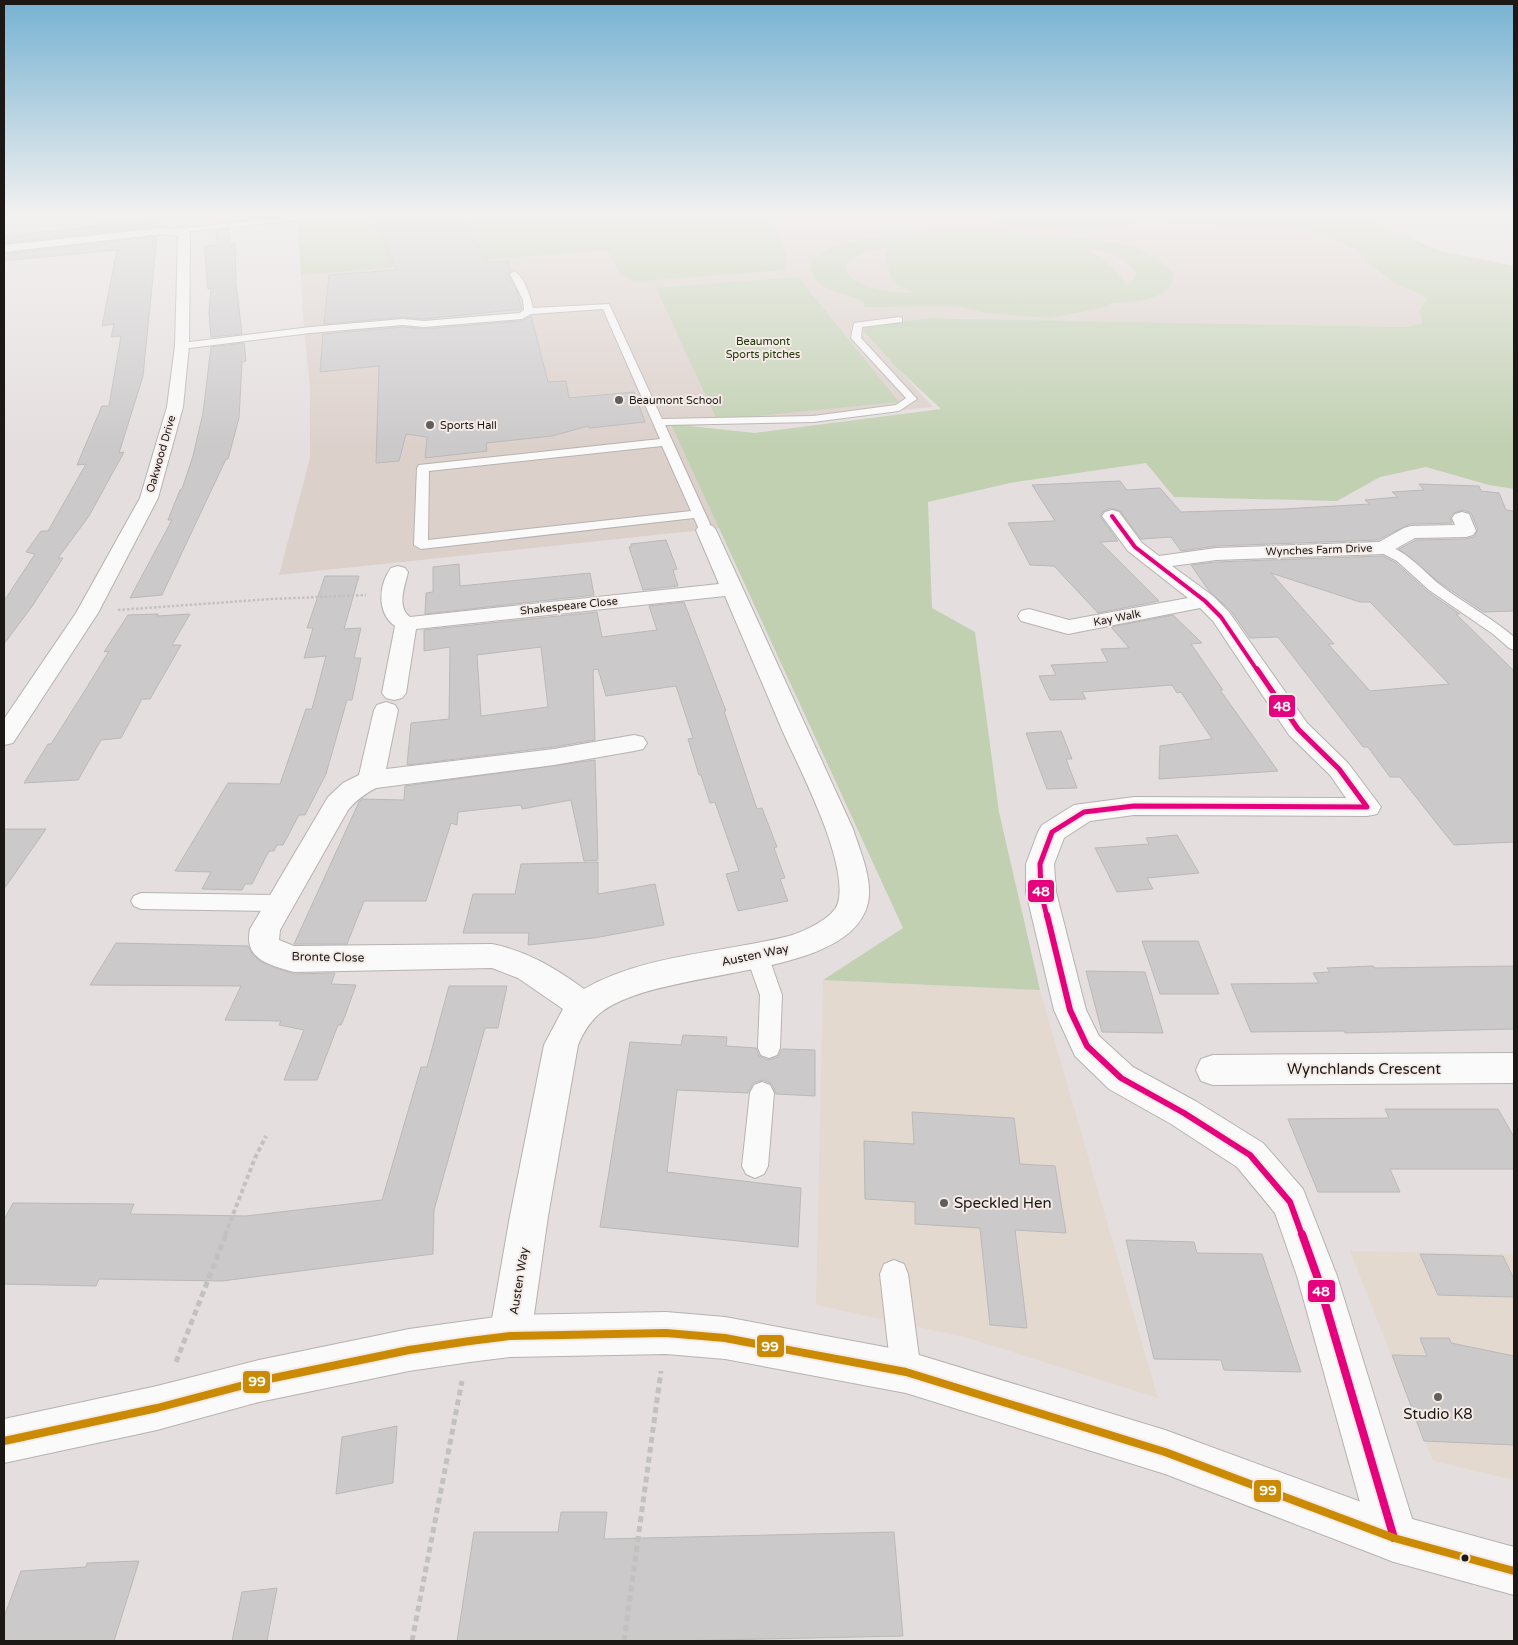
<svg xmlns="http://www.w3.org/2000/svg" width="1518" height="1645" viewBox="0 0 1518 1645" font-family="'Varela Round',sans-serif">
<style>
.commercial{fill:#e3d9ce}
.built{fill:#dcd0cb}
.green{fill:#c1d0b1;fill-rule:evenodd}
.building{fill:#cbc9ca;stroke:#bab8b9;fill-rule:evenodd}
.lines{fill:none;stroke-linecap:round;stroke-linejoin:round}
.lane-casing{stroke:#b6b2b0;stroke-width:2}
.street-casing{stroke:#b6b2b0;stroke-width:2}
.primary-casing{stroke:#b6b2b0;stroke-width:2}
.path-far2{stroke:#c2c1c0;stroke-width:2.5;stroke-dasharray:2.5 2;stroke-linecap:butt}
.path-far1{stroke:#c2c1c0;stroke-width:4;stroke-dasharray:4.5 3;stroke-linecap:butt}
.path{stroke:#c2c1c0;stroke-width:5;stroke-dasharray:6 4;stroke-linecap:butt}
.lane{fill:#fbfafa;fill-rule:evenodd}
.street{fill:#fbfafa;fill-rule:evenodd}
.primary{fill:#fbfafa;fill-rule:evenodd}
.bus-1-far3-casing{stroke:#f5ebe7;stroke-width:6}
.bus-1-far2-casing{stroke:#f5ebe7;stroke-width:9}
.bus-1-far1-casing{stroke:#f5ebe7;stroke-width:10}
.bus-1-casing{stroke:#f5ebe7;stroke-width:12}
.bus-2-casing{stroke:#f5ebe7;stroke-width:12}
.bus-1-far3{stroke:#e5007d;stroke-width:4}
.bus-1-far2{stroke:#e5007d;stroke-width:5}
.bus-1-far1{stroke:#e5007d;stroke-width:6}
.bus-1{stroke:#e5007d;stroke-width:8}
.bus-2{stroke:#cb8a04;stroke-width:8}
.poi-dot{fill:#615e5c;stroke:#f5ebe7;stroke-width:2}
.bus-dot{fill:#1b1816;stroke:#f5ebe7;stroke-width:2}
.labels{text-anchor:middle;dominant-baseline:central;stroke-width:4;stroke-linejoin:round;paint-order:stroke}
.far-park-label{font-size:11px;fill:#20350a;stroke:#f5ebe7}
.far-poi-label{font-size:11px;fill:#1b1816;stroke:#f5ebe7;text-anchor:start}
.far-street-label{font-size:11px;fill:#1b1816;stroke:#f5ebe7}
.street-label{font-size:12px;fill:#1b1816;stroke:#f5ebe7}
.near-street-label{font-size:15px;fill:#1b1816;stroke:#f5ebe7}
.near-poi-label{font-size:15px;fill:#1b1816;stroke:#f5ebe7;text-anchor:start}
.line-badge{stroke:#f5ebe7;stroke-width:2}
.badge-label{font-size:14px;text-anchor:middle;font-weight:bold;fill:#fff}
</style>
<rect width="100%" height="100%" fill="#e4dfde"/>
<!-- commercial -->
<g class="commercial">
<path d="M 823,980 L 1040,990 L 1158,1398 L 968,1338 L 816,1305 Z"/>
<path d="M 1350,1251 L 1514,1254 L 1514,1480 L 1433,1461 Z"/>
</g>
<!-- built -->
<path class="built" d="M 206,215 L 576,215 L 607,250 L 620,274 L 786,253 L 772,222 L 776,215 L 943,215 L 1036,229 L 1095,229 L 1138,222 L 1292,226 L 1328,237 L 1360,251 L 1365,261 L 1394,283 L 1420,294 L 1428,300 L 1423,323 L 1406,327 L 928,318 L 860,327 L 933,407 L 761,423 L 688,426 L 730,527 L 279,575 L 310,458 L 310,388 L 304,327 L 297,220 L 205,229 Z"/>
<!-- green -->
<g class="green">
<path d="M 463,215 L 776,215 L 772,222 L 786,253 L 785,270 L 633,282 L 620,274 L 607,250 L 301,275 L 298,223 C 320,220 341,224 364,222 L 371,235 L 469,223 Z"/>
<path d="M 945,215 L 1448,215 L 1372,223 L 1441,251 L 1514,266 L 1514,489 L 1489,485 L 1426,467 L 1380,477 L 1337,501 L 1174,497 L 1146,463 L 1010,483 L 928,502 L 932,608 L 975,632 L 999,812 L 1040,990 L 823,980 L 903,928 L 671,424 L 755,433 L 941,409 L 897,368 L 860,327 L 928,318 L 1406,327 L 1423,323 L 1419,311 L 1427,300 L 1420,294 L 1394,283 L 1365,261 L 1359,251 L 1328,237 L 1292,226 L 1138,222 L 1095,229 L 1036,229 Z"/>
<path d="M 955,228 C 982,228 1008,233 1035,235 C 1086,240 1134,234 1174,273 C 1173,301 1133,302 1111,303 L 1106,307 L 1050,318 L 985,313 L 958,306 L 865,307 L 863,301 C 841,291 808,291 811,260 C 836,241 862,238 893,237 C 899,236 906,237 912,236 C 926,234 940,230 955,228 ZM 891,247 L 886,253 C 886,262 889,277 897,284 C 902,288 910,290 915,293 C 898,294 864,289 851,277 C 846,273 846,268 846,263 C 860,252 874,248 891,247 ZM 1084,248 C 1105,250 1122,256 1136,272 C 1136,278 1133,283 1126,285 C 1115,267 1102,257 1084,248 Z"/>
<path d="M 798,277 L 899,402 L 717,420 L 656,288 Z"/>
</g>
<!-- building -->
<g class="building">
<path d="M 372,216 L 457,216 L 488,262 L 508,261 L 511,271 L 508,275 L 517,292 L 522,309 L 424,319 L 403,317 L 324,324 L 329,275 L 397,270 Z"/>
<path d="M 159,219 L 158,227 L 4,243 L 4,236 L 98,226 L 105,222 L 116,224 Z"/>
<path d="M 228,229 L 230,244 L 235,243 L 236,283 L 242,334 L 211,337 L 209,313 L 211,288 L 208,289 L 204,246 L 216,245 L 217,230 Z"/>
<path d="M 157,236 L 143,376 L 119,453 L 124,452 L 89,516 L 58,558 L 63,558 L 33,605 L 4,644 L 4,601 L 35,554 L 26,552 L 41,531 L 48,531 L 86,464 L 77,465 L 102,406 L 109,406 L 121,336 L 111,337 L 114,324 L 102,326 L 117,250 L 4,261 L 4,254 Z"/>
<path d="M 531,316 L 548,382 L 566,381 L 569,398 L 634,392 L 645,422 L 589,428 L 588,426 L 552,436 L 486,443 L 487,451 L 425,458 L 427,437 L 406,434 L 399,461 L 376,463 L 379,366 L 320,372 L 323,334 L 403,327 L 424,329 L 522,321 Z"/>
<path d="M 244,343 L 246,361 L 242,362 L 239,418 L 228,459 L 226,459 L 162,595 L 130,598 L 172,520 L 168,520 L 180,490 L 182,489 L 193,456 L 203,413 L 211,347 Z"/>
<path d="M 1120,481 L 1127,490 L 1160,488 L 1181,512 L 1283,509 L 1370,504 L 1365,500 L 1398,497 L 1392,492 L 1424,490 L 1419,484 L 1479,486 L 1481,491 L 1499,493 L 1506,510 L 1514,511 L 1514,611 L 1484,612 L 1440,583 L 1399,549 L 1416,540 L 1466,539 L 1474,537 L 1478,530 L 1471,513 L 1463,510 L 1454,513 L 1450,517 L 1452,523 L 1410,524 L 1378,540 L 1216,546 L 1181,551 L 1171,537 L 1141,539 L 1120,511 L 1111,508 L 1104,511 L 1100,516 L 1118,541 L 1100,542 L 1159,601 L 1098,613 L 1054,566 L 1030,565 L 1008,523 L 1055,521 L 1032,485 Z"/>
<path d="M 666,540 L 677,569 L 673,570 L 678,586 L 643,590 L 629,547 L 631,547 L 631,544 Z"/>
<path d="M 1383,556 L 1396,563 L 1428,592 L 1460,614 L 1456,614 L 1514,671 L 1514,842 L 1454,845 L 1400,777 L 1390,777 L 1368,747 L 1363,747 L 1278,637 L 1250,638 L 1231,611 L 1209,591 L 1191,565 L 1216,562 ZM 1271,573 L 1360,602 L 1370,602 L 1449,684 L 1370,691 L 1328,644 L 1334,644 Z"/>
<path d="M 459,564 L 460,586 L 590,573 L 594,595 L 425,614 L 426,593 L 433,592 L 433,567 Z"/>
<path d="M 325,576 L 359,576 L 344,629 L 361,628 L 354,658 L 361,658 L 352,700 L 347,700 L 326,774 L 305,815 L 299,815 L 283,845 L 277,845 L 274,851 L 269,851 L 252,884 L 245,884 L 242,890 L 202,889 L 211,872 L 175,871 L 228,783 L 280,784 L 306,709 L 312,709 L 326,656 L 304,658 L 313,628 L 307,628 Z"/>
<path d="M 684,602 L 726,711 L 724,711 L 757,809 L 762,808 L 777,847 L 774,848 L 785,878 L 780,879 L 788,901 L 738,911 L 726,874 L 739,871 L 715,802 L 710,803 L 701,775 L 699,775 L 688,739 L 693,738 L 676,686 L 606,696 L 598,669 L 593,670 L 595,740 L 554,747 L 407,765 L 411,723 L 449,719 L 450,647 L 424,651 L 424,630 L 597,612 L 602,637 L 657,630 L 649,606 ZM 541,647 L 548,707 L 481,716 L 477,655 Z"/>
<path d="M 158,614 L 157,616 L 190,614 L 172,645 L 181,645 L 150,699 L 142,699 L 121,738 L 101,740 L 78,780 L 24,783 L 48,744 L 51,744 L 84,692 L 109,651 L 104,652 L 128,615 Z"/>
<path d="M 1173,615 L 1202,643 L 1191,644 L 1223,690 L 1220,690 L 1278,771 L 1159,779 L 1160,746 L 1212,739 L 1181,692 L 1177,693 L 1172,685 L 1082,692 L 1086,699 L 1050,700 L 1039,676 L 1056,675 L 1051,665 L 1108,662 L 1101,649 L 1129,648 L 1111,627 Z"/>
<path d="M 1061,731 L 1072,759 L 1066,759 L 1077,788 L 1047,789 L 1026,733 Z"/>
<path d="M 595,760 L 598,860 L 584,861 L 571,800 L 522,809 L 521,805 L 458,812 L 457,825 L 451,823 L 426,901 L 364,901 L 347,944 L 294,944 L 359,802 L 362,799 L 404,800 L 405,786 Z"/>
<path d="M 4,829 L 46,829 L 4,889 Z"/>
<path d="M 1177,835 L 1199,873 L 1147,878 L 1153,889 L 1117,892 L 1095,848 L 1149,844 L 1146,838 Z"/>
<path d="M 598,862 L 598,894 L 655,884 L 664,925 L 594,938 L 528,945 L 529,933 L 463,933 L 473,894 L 515,894 L 521,864 Z"/>
<path d="M 1142,941 L 1198,941 L 1219,994 L 1160,994 Z"/>
<path d="M 116,943 L 248,946 L 253,955 L 260,961 L 276,968 L 294,974 L 335,973 L 331,984 L 356,985 L 345,1016 L 341,1025 L 338,1025 L 317,1080 L 284,1080 L 304,1030 L 279,1025 L 281,1021 L 225,1020 L 241,986 L 90,985 Z"/>
<path d="M 1373,966 L 1375,968 L 1514,966 L 1514,1029 L 1345,1033 L 1344,1031 L 1251,1032 L 1231,984 L 1319,983 L 1313,973 L 1330,972 L 1327,968 Z"/>
<path d="M 1086,971 L 1145,972 L 1163,1033 L 1102,1032 Z"/>
<path d="M 449,986 L 507,986 L 498,1028 L 485,1028 L 434,1210 L 433,1254 L 222,1281 L 99,1279 L 96,1286 L 4,1284 L 4,1220 L 13,1203 L 134,1204 L 130,1214 L 246,1216 L 382,1200 L 421,1067 L 427,1067 Z"/>
<path d="M 683,1035 L 727,1037 L 726,1046 L 756,1048 L 759,1056 L 768,1060 L 778,1057 L 782,1049 L 815,1050 L 815,1096 L 776,1094 L 772,1084 L 763,1080 L 753,1083 L 748,1093 L 677,1090 L 667,1172 L 801,1188 L 798,1247 L 600,1227 L 630,1042 L 681,1045 Z"/>
<path d="M 1385,1109 L 1498,1109 L 1514,1137 L 1514,1169 L 1390,1169 L 1400,1192 L 1318,1192 L 1288,1119 L 1389,1118 Z"/>
<path d="M 912,1112 L 1014,1118 L 1020,1164 L 1055,1166 L 1066,1233 L 1015,1230 L 1027,1328 L 990,1325 L 980,1228 L 915,1224 L 915,1202 L 865,1199 L 864,1141 L 914,1144 Z"/>
<path d="M 1126,1240 L 1194,1242 L 1197,1253 L 1262,1254 L 1301,1372 L 1224,1370 L 1221,1360 L 1154,1359 Z"/>
<path d="M 1420,1254 L 1503,1256 L 1514,1279 L 1514,1297 L 1438,1295 Z"/>
<path d="M 1420,1338 L 1449,1338 L 1451,1343 L 1514,1356 L 1514,1445 L 1424,1441 L 1392,1355 L 1427,1356 Z"/>
<path d="M 397,1426 L 393,1483 L 336,1494 L 342,1437 Z"/>
<path d="M 561,1512 L 607,1512 L 604,1539 L 894,1532 L 903,1636 L 670,1641 L 457,1641 L 474,1532 L 558,1532 Z"/>
<path d="M 139,1561 L 114,1641 L 4,1641 L 4,1617 L 21,1571 L 86,1567 L 87,1563 Z"/>
<path d="M 277,1588 L 267,1641 L 232,1641 L 242,1592 Z"/>
</g>
<g class="lines">
<defs>
<g id="lane">
<path d="M 300,216 L 303,216 L 303,220 L 172,233 L 168,231 L 172,229 Z"/>
<path d="M 514,271 C 524,276 531,298 533,308 L 609,304 L 662,419 L 813,416 L 896,405 L 906,398 L 851,338 L 854,323 L 899,317 L 902,318 L 902,322 L 862,327 L 861,338 L 917,399 L 899,411 L 813,422 L 665,425 L 710,524 L 708,527 L 698,527 L 694,518 L 421,549 L 414,545 L 417,468 L 419,465 L 660,439 L 603,309 L 531,314 L 522,319 L 424,327 L 403,325 L 310,333 L 182,349 L 177,346 L 182,343 L 310,327 L 403,319 L 424,321 L 520,313 L 524,310 L 523,300 L 510,274 ZM 662,446 L 691,511 L 428,540 L 429,471 Z"/>
<path d="M 1383,544 C 1406,550 1421,569 1439,584 C 1463,603 1491,617 1514,637 L 1514,650 L 1509,648 L 1493,634 L 1429,590 L 1397,561 L 1378,551 L 1376,548 L 1378,545 Z"/>
<path d="M 141,893 L 279,895 L 286,898 L 289,903 L 286,908 L 279,911 L 141,909 L 134,906 L 131,901 L 134,896 Z"/>
<path d="M 757,947 L 765,949 L 768,955 L 782,995 L 780,1048 L 777,1055 L 769,1058 L 761,1055 L 758,1048 L 760,995 L 746,955 L 749,949 Z"/>
<path d="M 762,1082 L 770,1085 L 774,1093 L 768,1166 L 764,1174 L 755,1178 L 746,1174 L 742,1166 L 750,1093 L 754,1085 Z"/>
<path d="M 894,1260 L 904,1264 L 908,1274 L 921,1372 L 916,1382 L 906,1387 L 896,1382 L 891,1372 L 880,1274 L 884,1264 Z"/>
</g>
<g id="street">
<path d="M 162,228 L 184,230 L 190,233 L 189,346 L 183,407 L 158,498 L 98,613 L 13,743 L 4,745 L 4,719 L 76,613 L 140,498 L 167,407 L 175,346 L 178,236 L 162,234 L 4,252 L 4,245 Z"/>
<path d="M 1112,510 L 1119,512 L 1142,543 L 1159,556 L 1216,548 L 1379,542 L 1404,528 L 1411,526 L 1455,525 L 1452,518 L 1455,514 L 1462,512 L 1469,514 L 1476,531 L 1473,535 L 1466,537 L 1415,538 L 1390,552 L 1383,554 L 1216,560 L 1172,566 L 1213,596 L 1229,612 L 1307,723 L 1348,763 L 1381,807 L 1377,814 L 1367,816 L 1134,815 L 1090,821 L 1064,838 L 1054,864 L 1056,892 L 1086,1010 L 1099,1036 L 1133,1067 L 1197,1102 L 1263,1143 L 1303,1189 L 1337,1276 L 1418,1538 L 1411,1555 L 1394,1562 L 1377,1555 L 1370,1538 L 1297,1276 L 1275,1213 L 1237,1167 L 1171,1124 L 1109,1089 L 1075,1056 L 1054,1010 L 1026,892 L 1026,864 L 1038,832 L 1042,825 L 1074,805 L 1134,797 L 1346,798 L 1330,775 L 1289,735 L 1213,621 L 1200,608 L 1068,634 L 1021,621 L 1018,616 L 1021,611 L 1029,609 L 1069,620 L 1188,598 L 1128,551 L 1102,516 L 1105,512 Z"/>
<path d="M 706,524 L 713,526 L 716,530 L 853,829 C 860,851 873,879 868,903 C 849,983 658,965 599,1014 C 589,1023 583,1033 578,1045 L 548,1216 L 531,1336 L 525,1351 L 510,1357 L 495,1351 L 489,1336 L 510,1216 L 544,1045 L 563,1009 L 518,978 L 492,968 L 294,972 C 271,965 243,960 250,929 L 328,797 L 343,783 L 359,775 L 374,710 L 377,705 L 386,702 L 395,705 L 398,710 L 386,769 L 554,749 L 634,735 L 643,737 L 647,743 L 643,749 L 634,751 L 554,765 L 376,788 C 365,794 356,800 348,810 L 280,930 L 279,940 L 294,946 L 492,944 C 527,951 555,968 584,989 C 646,954 722,953 789,936 C 803,932 834,918 838,903 C 849,863 800,770 783,732 C 764,687 744,641 725,596 L 416,629 L 406,693 L 402,698 L 394,700 L 386,698 L 382,693 L 395,626 C 376,613 379,584 391,568 L 398,566 L 405,568 L 408,572 C 405,586 396,607 410,617 L 719,584 L 696,530 L 699,526 Z"/>
<path d="M 1514,1053 L 1514,1083 L 1213,1085 L 1201,1081 L 1196,1070 L 1201,1059 L 1213,1055 Z"/>
</g>
<path id="primary" d="M 666,1312 L 725,1317 L 906,1351 L 1165,1430 L 1394,1514 L 1514,1547 L 1514,1595 L 1394,1562 L 1165,1474 L 906,1393 L 725,1359 L 666,1354 L 510,1357 L 470,1362 L 409,1371 L 259,1402 L 157,1430 L 4,1463 L 4,1419 L 157,1386 L 259,1360 L 409,1329 L 510,1315 Z"/>
</defs>
<!-- lane casing -->
<use href="#lane" class="lane-casing"/>
<!-- street casing -->
<use href="#street" class="street-casing"/>
<!-- primary casing -->
<use href="#primary" class="primary-casing"/>
<!-- path-far2 -->
<path class="path-far2" d="M 118,610 L 271,599 L 366,595"/>
<!-- path-far1 -->
<path class="path-far1" d="M 225,1235 L 255,1158 L 266,1136"/>
<!-- path -->
<g class="path">
<path d="M 176,1362 L 226,1234"/>
<path d="M 412,1641 L 462,1381"/>
<path d="M 624,1641 L 661,1371"/>
</g>
<!-- lane -->
<use href="#lane" class="lane"/>
<!-- street -->
<use href="#street" class="street"/>
<!-- primary -->
<use href="#primary" class="primary"/>
<defs>
<path id="bus-1-far3" d="M 1112,516 L 1135,547 L 1205,601 L 1221,617 L 1257,670"/>
<path id="bus-1-far2" d="M 1047,917 L 1041,892 L 1040,864 L 1052,832 L 1084,812 L 1134,806 L 1367,807 L 1339,769 L 1298,729 L 1257,669"/>
<path id="bus-1-far1" d="M 1047,915 L 1070,1010 L 1087,1046 L 1121,1078 L 1184,1113 L 1250,1155 L 1290,1202 L 1302,1235"/>
<path id="bus-1" d="M 1302,1234 L 1317,1276 L 1394,1538"/>
<path id="bus-2" d="M 4,1441 L 157,1408 L 259,1381 L 409,1350 L 470,1341 L 510,1336 L 666,1333 L 725,1338 L 906,1372 L 1165,1452 L 1394,1538 L 1514,1571"/>
</defs>
<!-- bus-1-far3 casing -->
<use href="#bus-1-far3" class="bus-1-far3-casing"/>
<!-- bus-1-far2 casing -->
<use href="#bus-1-far2" class="bus-1-far2-casing"/>
<!-- bus-1-far1 casing -->
<use href="#bus-1-far1" class="bus-1-far1-casing"/>
<!-- bus-1 casing -->
<use href="#bus-1" class="bus-1-casing"/>
<!-- bus-2 casing -->
<use href="#bus-2" class="bus-2-casing"/>
<!-- bus-1-far3 -->
<use href="#bus-1-far3" class="bus-1-far3"/>
<!-- bus-1-far2 -->
<use href="#bus-1-far2" class="bus-1-far2"/>
<!-- bus-1-far1 -->
<use href="#bus-1-far1" class="bus-1-far1"/>
<!-- bus-1 -->
<use href="#bus-1" class="bus-1"/>
<!-- bus-2 -->
<use href="#bus-2" class="bus-2"/>
</g>
<!-- sky -->
<linearGradient id="sky" x2="0" y2="1"><stop stop-color="#76b2d2"/><stop offset="0.48" stop-color="#f3f1f0"/><stop offset="1" stop-color="#f3f1f0" stop-opacity="0"/></linearGradient>
<rect width="1518" height="446" fill="url(#sky)"/>
<!-- markers -->
<g class="poi-dot">
<circle cx="619" cy="400" r="5"/>
<circle cx="430" cy="425" r="5"/>
<circle cx="944" cy="1203" r="5"/>
<circle cx="1438" cy="1397" r="5"/>
</g>
<circle class="bus-dot" cx="1465" cy="1558" r="4.5"/>
<g class="labels">
<!-- far-park labels -->
<g class="far-park-label">
<text x="763" y="341">Beaumont<tspan x="763" dy="13">Sports pitches</tspan></text>
</g>
<!-- far-poi labels -->
<g class="far-poi-label">
<text x="629" y="400">Beaumont School</text>
<text x="440" y="425">Sports Hall</text>
</g>
<!-- far-street labels -->
<g class="far-street-label">
<text transform="translate(161 454) rotate(-74)">Oakwood Drive</text>
<text transform="translate(1319 550) rotate(-2)">Wynches Farm Drive</text>
<text transform="translate(569 606) rotate(-6)">Shakespeare Close</text>
<text transform="translate(1117 618) rotate(-11)">Kay Walk</text>
</g>
<!-- street labels -->
<g class="street-label">
<text transform="translate(755 955) rotate(-12)">Austen Way</text>
<text transform="translate(328 957) rotate(1)">Bronte Close</text>
<text transform="translate(519 1281) rotate(-81)">Austen Way</text>
</g>
<!-- near-street labels -->
<g class="near-street-label">
<text x="1364" y="1069">Wynchlands Crescent</text>
</g>
<!-- near-poi labels -->
<g class="near-poi-label">
<text x="954" y="1203">Speckled Hen</text>
<text x="1438" y="1414" text-anchor="middle">Studio K8</text>
</g>
</g>
<g class="line-badge">
<rect x="1268" y="694" width="28" height="24" rx="5" fill="#e5007d"/>
<rect x="1027" y="879" width="28" height="24" rx="5" fill="#e5007d"/>
<rect x="1307" y="1279" width="29" height="24" rx="5" fill="#e5007d"/>
<rect x="756" y="1334" width="29" height="24" rx="5" fill="#cb8a04"/>
<rect x="242" y="1370" width="29" height="24" rx="5" fill="#cb8a04"/>
<rect x="1253" y="1479" width="29" height="24" rx="5" fill="#cb8a04"/>
</g>
<g class="badge-label">
<text x="1282" y="711">48</text>
<text x="1041" y="896">48</text>
<text x="1321" y="1296">48</text>
<text x="770" y="1351">99</text>
<text x="257" y="1386">99</text>
<text x="1268" y="1495">99</text>
</g>
<!-- border -->
<rect width="1518" height="1645" fill="none" stroke="#1b1816" stroke-width="10"/>
</svg>
